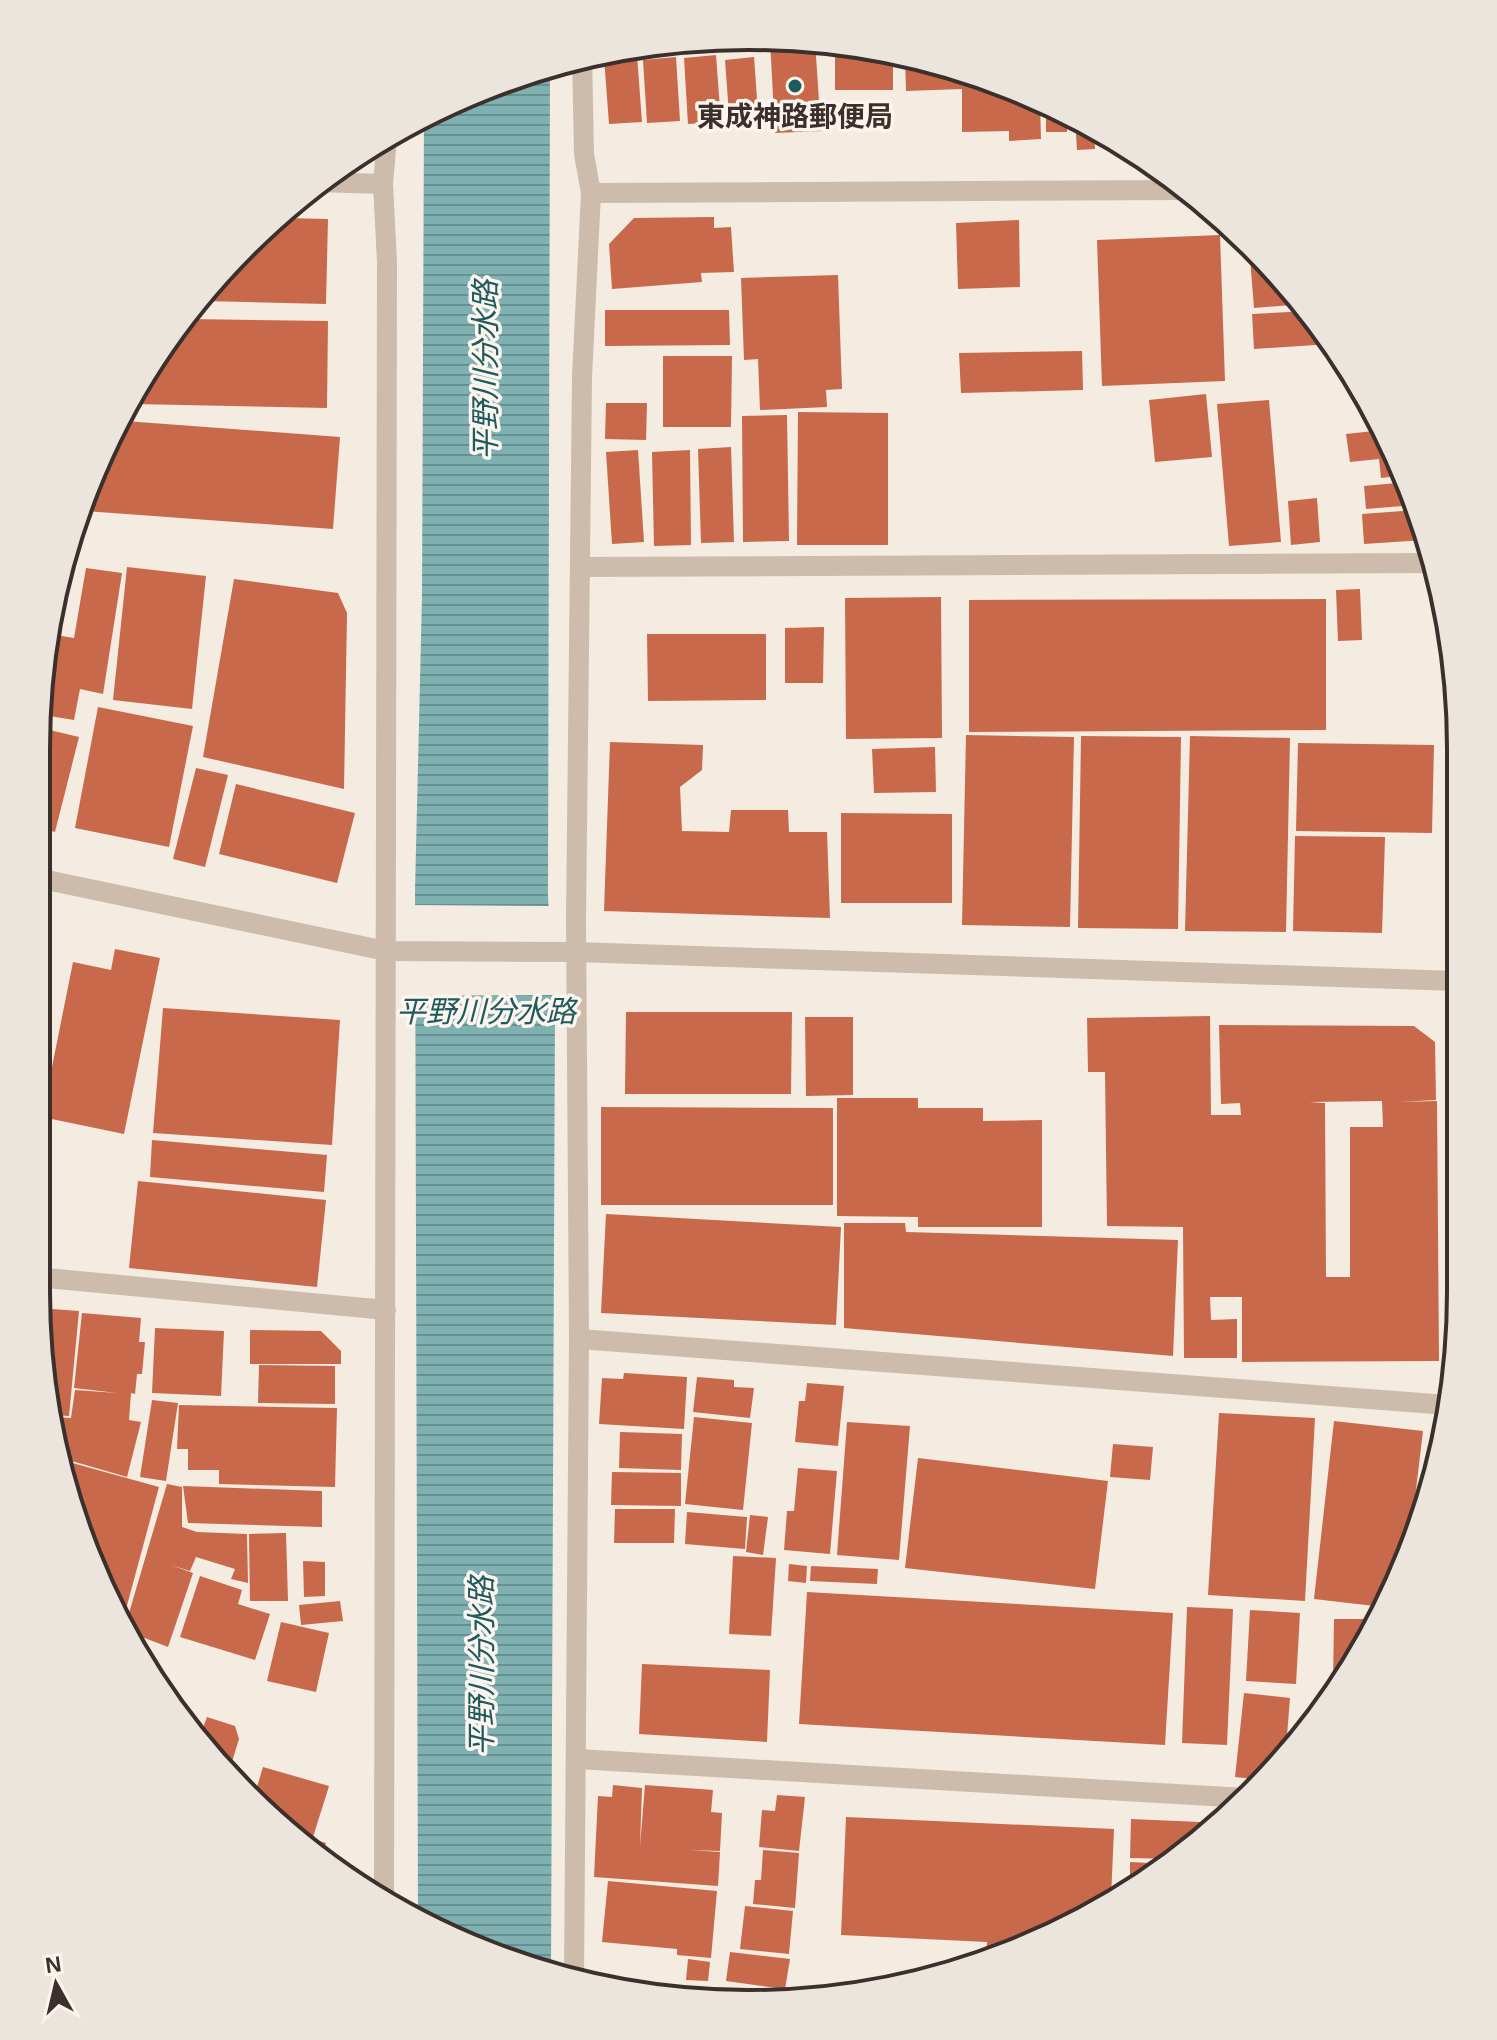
<svg xmlns="http://www.w3.org/2000/svg" width="1497" height="2040" viewBox="0 0 1497 2040" font-family="Helvetica,'Noto Sans JP',sans-serif">
<style>
.water{fill:url(#water-rules)}
.pier{fill:#f4ebe1}
.building{fill:#c8694b;fill-rule:evenodd}
.lines{fill:none;stroke-linecap:round;stroke-linejoin:round}
.minor{stroke:#cdbbac;stroke-width:20}
.tertiary{stroke:#cdbbac;stroke-width:20}
.poi-dot{fill:#1f5a5e;stroke:#fbf5ee;stroke-width:3}
.labels{text-anchor:middle;dominant-baseline:central;stroke-width:7;stroke-linejoin:round;paint-order:stroke}
.poi-label{font-size:28px;font-weight:bold;fill:#3b302b;stroke:#fbf5ee}
.water-label{font-size:30px;font-style:italic;fill:#1f5a5e;stroke:#fbf5ee}
.rim{fill:none;stroke:#3b302b;stroke-width:4}
</style>
<defs>
<pattern id="water-rules" width="6" height="5" patternUnits="userSpaceOnUse" patternTransform="scale(2)"><rect width="6" height="5" fill="#7fb0b2"/><path d="M0 2.5h6" fill="none" stroke="#699091"/></pattern>
</defs>
<rect width="100%" height="100%" fill="#f4ebe1"/>
<!-- water -->
<path class="water" d="M 550,66 L 548,896 L 555,1008 L 551,1970 L 433,1930 L 418,1920 L 415,891 L 422,597 L 424,115 Z"/>
<!-- pier -->
<path class="pier" d="M 412,905 L 553,906 L 558,995 L 411,996 Z"/>
<!-- building -->
<g class="building">
<path d="M 695,39 L 760,39 L 760,42 L 757,46 L 700,50 L 701,46 L 696,47 Z"/>
<path d="M 770,40 L 815,41 L 821,131 L 775,133 Z"/>
<path d="M 678,42 L 678,49 L 623,53 L 623,51 Z"/>
<path d="M 835,42 L 893,54 L 893,90 L 835,90 Z"/>
<path d="M 637,55 L 642,122 L 609,124 L 604,58 Z"/>
<path d="M 716,55 L 721,122 L 688,124 L 684,58 Z"/>
<path d="M 676,57 L 680,121 L 647,123 L 643,60 Z"/>
<path d="M 754,57 L 759,126 L 730,128 L 725,60 Z"/>
<path d="M 905,57 L 978,74 L 1040,102 L 1041,139 L 1009,141 L 1009,131 L 962,132 L 962,89 L 906,91 Z"/>
<path d="M 1046,109 L 1067,114 L 1067,132 L 1046,132 Z"/>
<path d="M 1075,118 L 1094,127 L 1095,149 L 1077,150 Z"/>
<path d="M 714,217 L 714,228 L 731,227 L 734,272 L 701,273 L 702,282 L 612,289 L 609,244 L 634,218 Z"/>
<path d="M 282,218 L 328,219 L 326,304 L 204,301 Z"/>
<path d="M 1019,220 L 1020,287 L 958,289 L 956,223 Z"/>
<path d="M 1220,235 L 1225,381 L 1102,386 L 1097,240 Z"/>
<path d="M 1249,245 L 1304,304 L 1254,308 Z"/>
<path d="M 838,275 L 842,389 L 826,390 L 827,407 L 760,410 L 758,359 L 744,360 L 741,278 Z"/>
<path d="M 605,310 L 729,310 L 730,345 L 605,346 Z"/>
<path d="M 1310,311 L 1331,344 L 1254,349 L 1252,314 Z"/>
<path d="M 188,319 L 328,321 L 327,408 L 133,404 L 156,352 Z"/>
<path d="M 1082,351 L 1083,390 L 961,393 L 959,353 Z"/>
<path d="M 663,356 L 732,356 L 731,427 L 663,427 Z"/>
<path d="M 1206,394 L 1212,457 L 1155,462 L 1149,400 Z"/>
<path d="M 1269,400 L 1281,542 L 1229,546 L 1217,404 Z"/>
<path d="M 606,403 L 647,403 L 646,440 L 605,439 Z"/>
<path d="M 798,412 L 888,413 L 888,545 L 797,545 Z"/>
<path d="M 787,415 L 789,541 L 743,542 L 742,416 Z"/>
<path d="M 1372,416 L 1393,452 L 1406,475 L 1381,478 L 1379,459 L 1350,462 L 1346,434 L 1374,431 Z"/>
<path d="M 125,421 L 340,437 L 333,529 L 85,511 Z"/>
<path d="M 731,447 L 734,542 L 701,543 L 698,449 Z"/>
<path d="M 638,450 L 644,542 L 612,544 L 606,452 Z"/>
<path d="M 690,450 L 691,545 L 654,546 L 652,452 Z"/>
<path d="M 1408,482 L 1415,505 L 1366,509 L 1364,486 Z"/>
<path d="M 1317,498 L 1320,542 L 1291,545 L 1288,501 Z"/>
<path d="M 1416,510 L 1424,540 L 1364,544 L 1362,514 Z"/>
<path d="M 127,567 L 206,576 L 192,709 L 113,700 Z"/>
<path d="M 86,568 L 122,573 L 103,694 L 80,689 L 74,720 L 37,714 L 49,634 L 74,638 Z"/>
<path d="M 234,579 L 338,593 L 347,613 L 344,789 L 203,757 Z"/>
<path d="M 1360,589 L 1362,640 L 1338,641 L 1336,590 Z"/>
<path d="M 941,597 L 942,738 L 846,739 L 845,598 Z"/>
<path d="M 1326,599 L 1326,730 L 969,732 L 969,600 Z"/>
<path d="M 824,627 L 823,683 L 785,683 L 785,628 Z"/>
<path d="M 647,634 L 766,634 L 766,700 L 648,701 Z"/>
<path d="M 98,707 L 193,726 L 169,847 L 75,828 Z"/>
<path d="M 37,727 L 79,737 L 55,832 L 37,827 Z"/>
<path d="M 966,735 L 1074,737 L 1070,927 L 962,925 Z"/>
<path d="M 1081,736 L 1181,737 L 1178,929 L 1078,928 Z"/>
<path d="M 1190,736 L 1290,738 L 1286,932 L 1185,931 Z"/>
<path d="M 610,742 L 703,745 L 702,770 L 680,787 L 682,831 L 729,832 L 731,810 L 788,810 L 789,832 L 827,832 L 830,918 L 604,911 Z"/>
<path d="M 1298,743 L 1434,745 L 1432,833 L 1296,831 Z"/>
<path d="M 935,747 L 936,792 L 874,793 L 872,749 Z"/>
<path d="M 196,768 L 228,775 L 205,867 L 173,859 Z"/>
<path d="M 236,784 L 355,813 L 337,883 L 219,854 Z"/>
<path d="M 841,813 L 952,814 L 952,903 L 841,903 Z"/>
<path d="M 1295,836 L 1385,837 L 1382,933 L 1293,931 Z"/>
<path d="M 115,949 L 160,958 L 124,1134 L 42,1117 L 73,962 L 111,970 Z"/>
<path d="M 163,1008 L 340,1020 L 332,1145 L 153,1133 Z"/>
<path d="M 626,1012 L 792,1012 L 791,1094 L 625,1094 Z"/>
<path d="M 1210,1016 L 1211,1115 L 1241,1115 L 1240,1103 L 1221,1104 L 1219,1025 L 1414,1026 L 1435,1042 L 1436,1100 L 1399,1102 L 1437,1101 L 1439,1361 L 1242,1362 L 1242,1297 L 1210,1297 L 1211,1320 L 1237,1319 L 1237,1358 L 1184,1358 L 1183,1227 L 1107,1226 L 1105,1072 L 1088,1072 L 1087,1018 ZM 1382,1101 L 1383,1127 L 1350,1127 L 1350,1277 L 1326,1277 L 1325,1103 L 1309,1102 Z"/>
<path d="M 805,1017 L 853,1017 L 853,1095 L 806,1096 Z"/>
<path d="M 837,1098 L 918,1098 L 918,1108 L 983,1108 L 983,1121 L 1042,1120 L 1042,1227 L 918,1227 L 918,1217 L 837,1216 Z"/>
<path d="M 601,1107 L 833,1108 L 833,1205 L 601,1205 Z"/>
<path d="M 152,1140 L 327,1155 L 324,1192 L 150,1177 Z"/>
<path d="M 138,1181 L 326,1200 L 317,1287 L 129,1268 Z"/>
<path d="M 36,1185 L 49,1186 L 41,1266 L 36,1266 Z"/>
<path d="M 606,1214 L 841,1227 L 836,1325 L 601,1313 Z"/>
<path d="M 844,1223 L 905,1223 L 906,1232 L 1178,1240 L 1173,1356 L 844,1328 Z"/>
<path d="M 38,1308 L 79,1311 L 69,1416 L 52,1415 Z"/>
<path d="M 82,1313 L 141,1318 L 139,1342 L 145,1342 L 142,1374 L 137,1374 L 135,1394 L 131,1393 L 129,1420 L 141,1422 L 127,1477 L 58,1457 L 53,1417 L 71,1418 L 75,1390 L 117,1393 L 74,1388 Z"/>
<path d="M 155,1328 L 224,1331 L 221,1396 L 152,1393 Z"/>
<path d="M 250,1330 L 321,1331 L 341,1351 L 341,1364 L 250,1364 Z"/>
<path d="M 259,1365 L 335,1366 L 335,1404 L 258,1403 Z"/>
<path d="M 624,1373 L 687,1377 L 684,1429 L 599,1424 L 602,1378 L 623,1379 Z"/>
<path d="M 697,1377 L 734,1380 L 734,1387 L 754,1388 L 750,1418 L 693,1412 Z"/>
<path d="M 807,1383 L 844,1386 L 838,1446 L 795,1442 L 799,1401 L 805,1401 Z"/>
<path d="M 152,1400 L 178,1403 L 166,1481 L 140,1477 Z"/>
<path d="M 179,1405 L 337,1408 L 335,1487 L 219,1484 L 219,1470 L 188,1470 L 188,1449 L 177,1449 Z"/>
<path d="M 1219,1413 L 1315,1418 L 1305,1601 L 1208,1595 Z"/>
<path d="M 694,1417 L 752,1423 L 743,1510 L 685,1504 Z"/>
<path d="M 1334,1421 L 1423,1431 L 1410,1540 L 1383,1607 L 1314,1599 Z"/>
<path d="M 847,1422 L 910,1426 L 899,1560 L 837,1555 Z"/>
<path d="M 620,1432 L 682,1434 L 681,1470 L 619,1468 Z"/>
<path d="M 1113,1444 L 1153,1447 L 1150,1480 L 1110,1477 Z"/>
<path d="M 918,1458 L 1108,1481 L 1095,1589 L 905,1568 Z"/>
<path d="M 58,1459 L 159,1487 L 122,1624 L 60,1476 Z"/>
<path d="M 798,1468 L 837,1471 L 830,1554 L 784,1550 L 787,1511 L 794,1511 Z"/>
<path d="M 612,1472 L 681,1473 L 681,1506 L 611,1505 Z"/>
<path d="M 167,1484 L 182,1487 L 182,1527 L 197,1532 L 247,1534 L 248,1583 L 231,1579 L 235,1569 L 196,1557 L 190,1571 L 171,1565 L 193,1573 L 168,1647 L 124,1630 Z"/>
<path d="M 183,1486 L 322,1491 L 322,1527 L 188,1523 Z"/>
<path d="M 615,1509 L 675,1509 L 674,1543 L 614,1543 Z"/>
<path d="M 687,1512 L 747,1517 L 745,1549 L 685,1544 Z"/>
<path d="M 750,1515 L 768,1517 L 763,1555 L 746,1552 Z"/>
<path d="M 286,1533 L 288,1601 L 250,1601 L 249,1534 Z"/>
<path d="M 733,1556 L 776,1558 L 771,1636 L 729,1634 Z"/>
<path d="M 303,1561 L 325,1562 L 325,1596 L 304,1597 Z"/>
<path d="M 789,1564 L 807,1566 L 806,1583 L 788,1581 Z"/>
<path d="M 811,1566 L 878,1569 L 877,1584 L 810,1581 Z"/>
<path d="M 200,1576 L 242,1590 L 238,1604 L 270,1614 L 255,1660 L 180,1637 Z"/>
<path d="M 807,1592 L 1173,1613 L 1165,1745 L 799,1724 Z"/>
<path d="M 340,1601 L 343,1621 L 301,1625 L 299,1605 Z"/>
<path d="M 1187,1607 L 1233,1609 L 1227,1745 L 1182,1743 Z"/>
<path d="M 1250,1610 L 1300,1613 L 1296,1684 L 1246,1681 Z"/>
<path d="M 1334,1619 L 1369,1619 L 1366,1647 L 1339,1685 L 1333,1685 Z"/>
<path d="M 281,1622 L 329,1633 L 316,1692 L 267,1681 Z"/>
<path d="M 642,1664 L 770,1670 L 767,1742 L 639,1734 Z"/>
<path d="M 1244,1693 L 1290,1698 L 1285,1761 L 1264,1780 L 1235,1777 Z"/>
<path d="M 207,1717 L 235,1726 L 239,1739 L 230,1768 L 201,1733 Z"/>
<path d="M 263,1767 L 329,1786 L 313,1837 L 278,1827 L 254,1797 Z"/>
<path d="M 613,1785 L 642,1788 L 640,1846 L 645,1785 L 713,1790 L 711,1812 L 722,1813 L 720,1851 L 689,1850 L 720,1852 L 718,1886 L 594,1877 L 598,1796 L 612,1797 Z"/>
<path d="M 777,1795 L 805,1797 L 799,1851 L 759,1847 L 762,1810 L 775,1811 Z"/>
<path d="M 846,1817 L 1114,1829 L 1111,1898 L 1021,1950 L 986,1958 L 987,1942 L 841,1935 Z"/>
<path d="M 1131,1819 L 1200,1822 L 1199,1841 L 1179,1859 L 1130,1858 Z"/>
<path d="M 285,1831 L 326,1843 L 322,1856 Z"/>
<path d="M 763,1850 L 799,1853 L 795,1908 L 753,1904 L 755,1880 L 761,1880 Z"/>
<path d="M 1130,1862 L 1170,1864 L 1130,1887 Z"/>
<path d="M 608,1881 L 717,1891 L 711,1958 L 677,1955 L 677,1949 L 602,1942 Z"/>
<path d="M 745,1906 L 793,1911 L 789,1954 L 740,1949 Z"/>
<path d="M 730,1952 L 790,1959 L 785,1989 L 726,1981 Z"/>
<path d="M 688,1959 L 710,1962 L 708,1981 L 686,1980 Z"/>
<path d="M 685,1986 L 725,1990 L 724,1998 L 685,1995 Z"/>
<path d="M 736,1990 L 780,1995 L 779,2001 L 735,1998 Z"/>
</g>
<g class="lines">
<!-- minor -->
<g class="minor">
<path d="M 316,182 L 383,184"/>
<path d="M 591,193 L 1186,190"/>
<path d="M 580,567 L 1430,563"/>
<path d="M 36,1277 L 386,1310"/>
<path d="M 579,1339 L 1448,1405"/>
<path d="M 577,1759 L 1245,1798"/>
<path d="M 384,1898 L 387,262 L 383,184 L 387,138"/>
<path d="M 574,1978 L 579,1339 L 576,919 L 582,377 L 591,193 L 584,154 L 582,57"/>
</g>
<!-- tertiary -->
<path class="tertiary" d="M 37,878 L 386,951 L 576,952 L 1457,981"/>
</g>
<!-- markers -->
<circle class="poi-dot" cx="795" cy="86" r="8"/>
<g class="labels">
<!-- poi labels -->
<g class="poi-label">
<text x="795" y="116">東成神路郵便局</text>
</g>
<!-- water labels -->
<g class="water-label">
<text transform="translate(485 370) rotate(-90)">平野川分水路</text>
<text x="486" y="1011">平野川分水路</text>
<text transform="translate(481 1666) rotate(-90)">平野川分水路</text>
</g>
</g>
<!-- crop -->
<path d="M0 0H1497V2040H0ZM748 50H749A698 698 0 0 1 1447 748V1292A698 698 0 0 1 749 1990H748A698 698 0 0 1 50 1292V748A698 698 0 0 1 748 50Z" fill="#ece5de" fill-rule="evenodd"/>
<path class="rim" d="M748 50H749A698 698 0 0 1 1447 748V1292A698 698 0 0 1 749 1990H748A698 698 0 0 1 50 1292V748A698 698 0 0 1 748 50Z"/>
<!-- north arrow -->
<g transform="translate(56 1984) rotate(352)" stroke="#fbf5ee" stroke-width="6" paint-order="stroke">
<path d="M0-6L14 30L0 20L-14 30Z" fill="#3b302b"/>
<text y="-12" font-size="22" font-weight="bold" text-anchor="middle" fill="#3b302b">N</text>
</g>
</svg>
